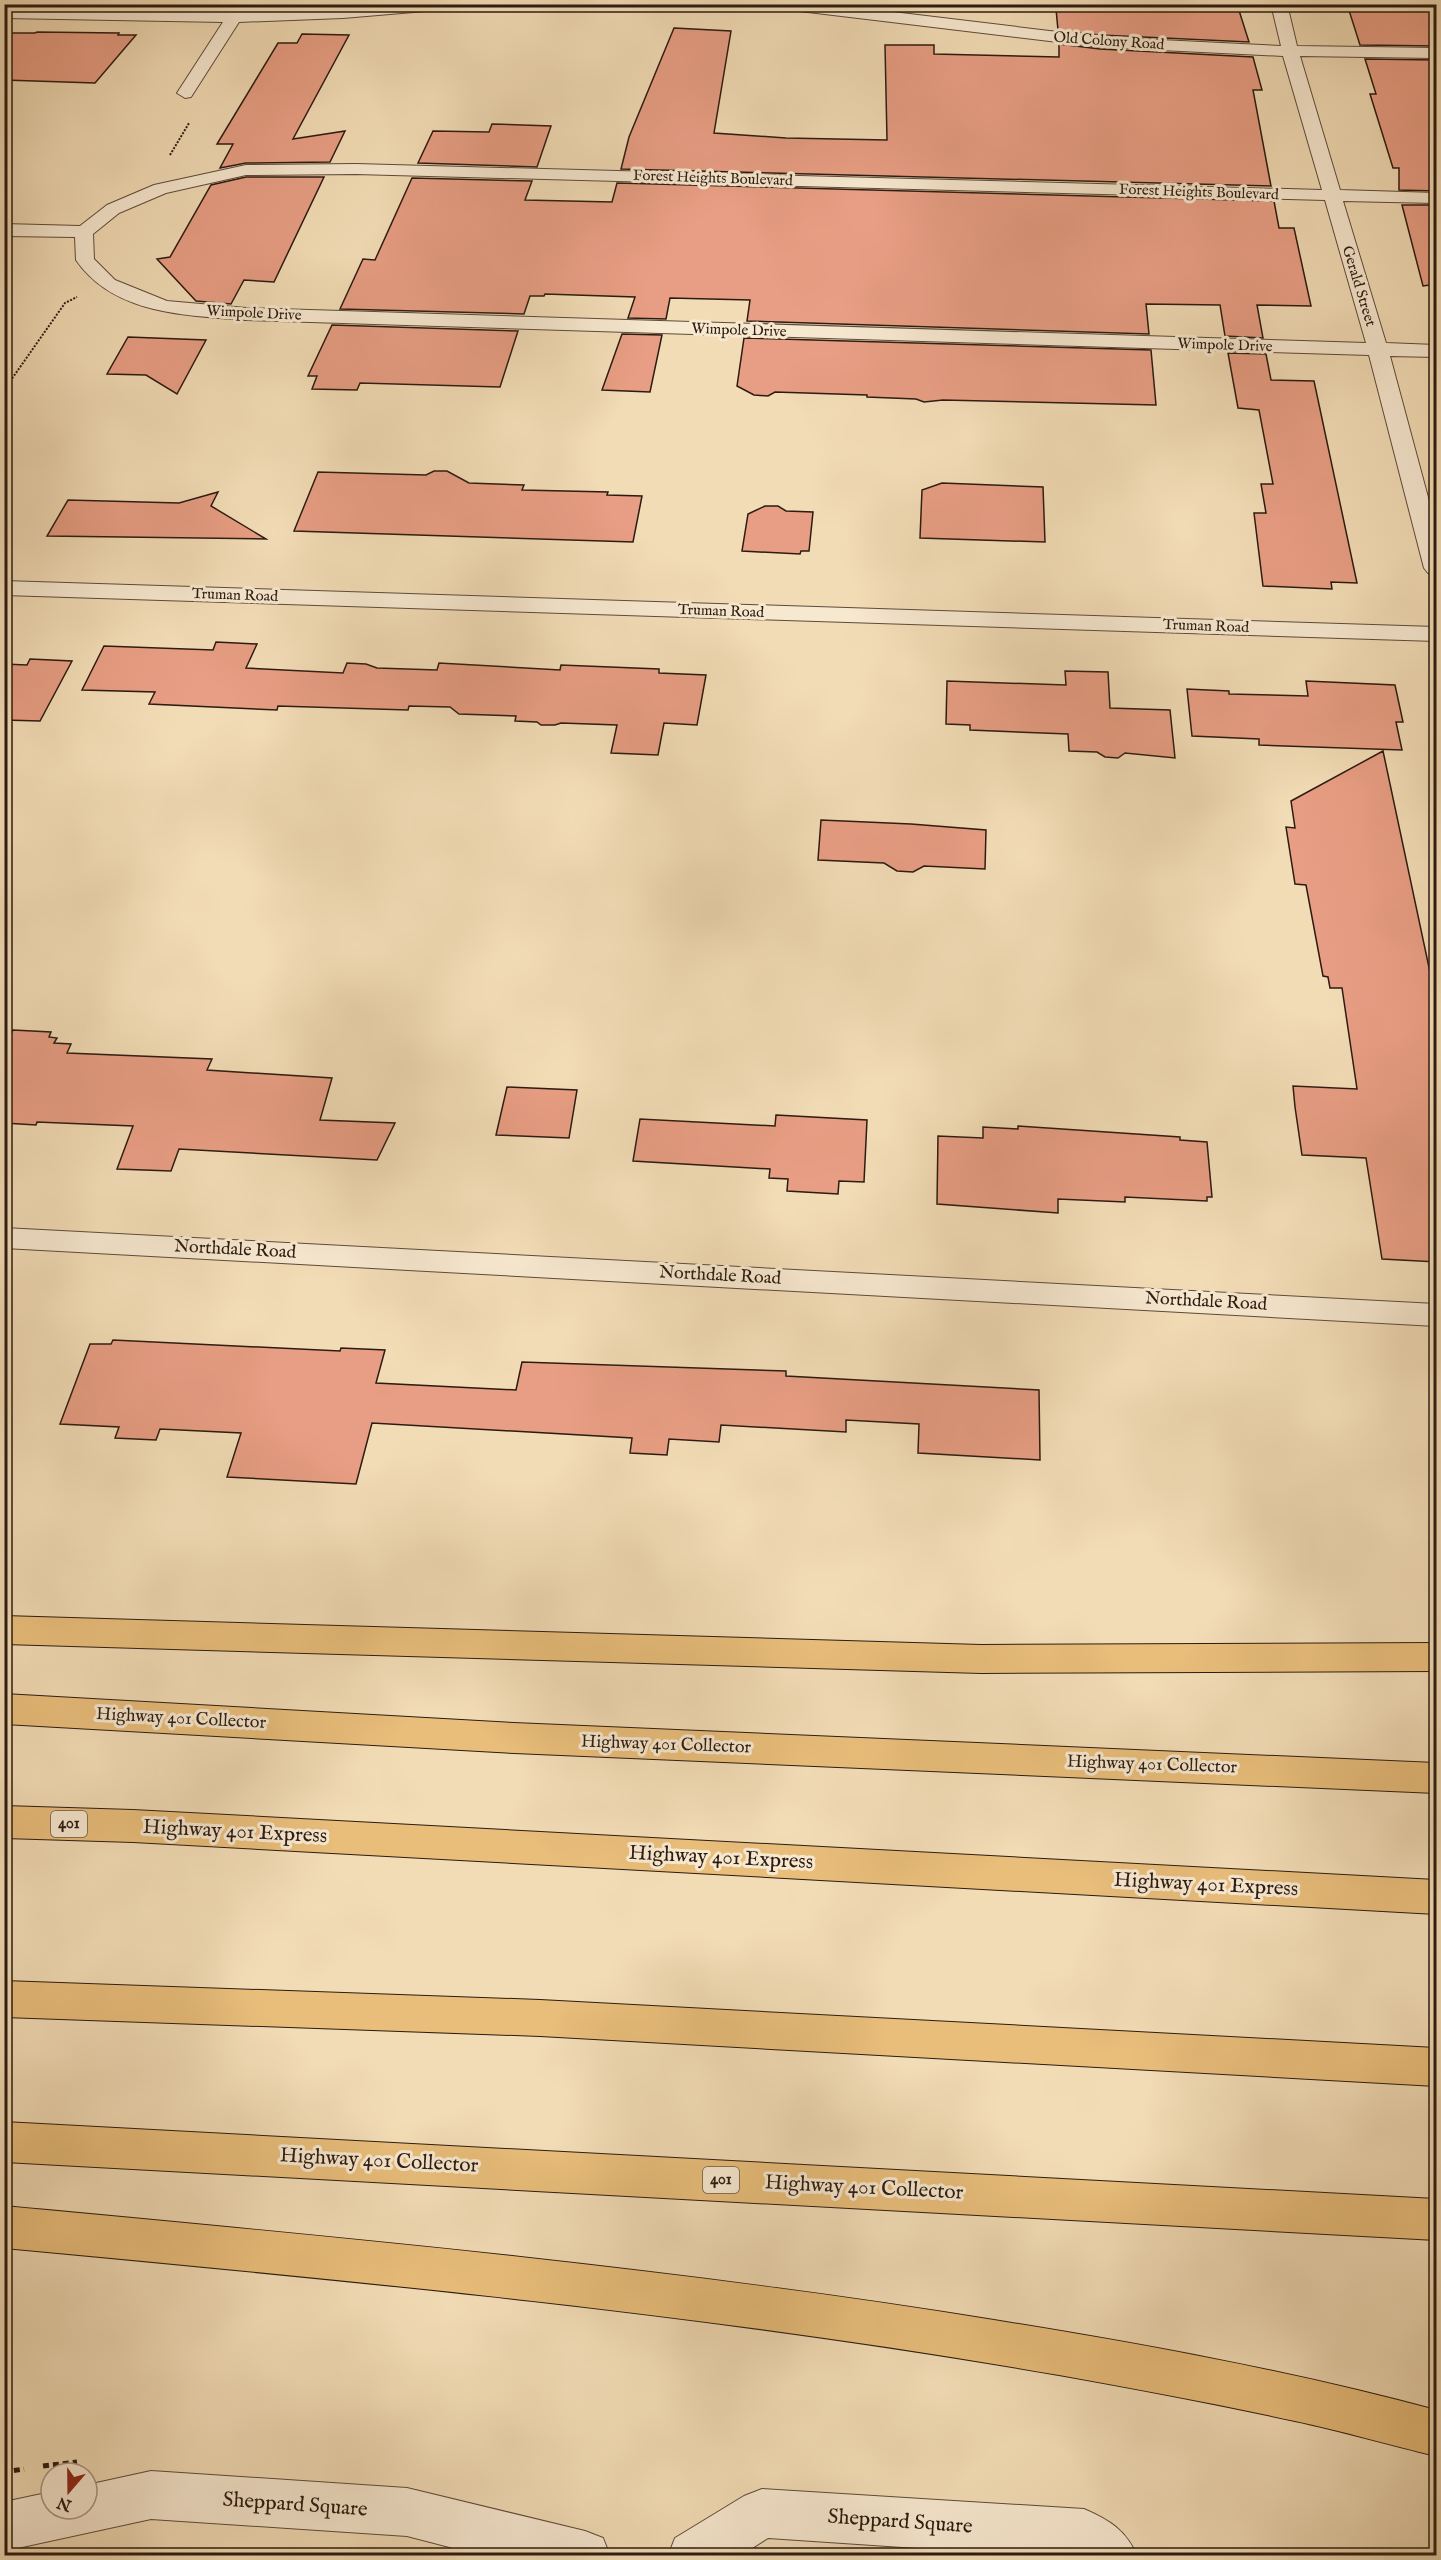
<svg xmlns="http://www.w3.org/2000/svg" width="1441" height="2560" viewBox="0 0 1441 2560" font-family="'IM FELL English',serif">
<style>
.building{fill:#e89e84;stroke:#2b1b11;stroke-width:1.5}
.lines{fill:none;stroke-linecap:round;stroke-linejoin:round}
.minor-casing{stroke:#5d4b3a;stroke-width:2}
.highway-casing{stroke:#2b1b11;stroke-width:2}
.path-far1{stroke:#2b1b11;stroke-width:2;stroke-dasharray:2 1.5;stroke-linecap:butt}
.path{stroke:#2b1b11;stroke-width:5;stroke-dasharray:6 4;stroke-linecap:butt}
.minor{fill:#f7e8d0;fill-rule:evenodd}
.highway{fill:#e9be7b;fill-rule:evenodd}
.labels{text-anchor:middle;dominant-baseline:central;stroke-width:6;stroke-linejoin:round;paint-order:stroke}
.far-street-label{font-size:15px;fill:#2b1b11;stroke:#f7e8d0}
.shield{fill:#f7e8d0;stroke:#68584a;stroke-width:1.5}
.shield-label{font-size:16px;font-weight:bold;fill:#2b1b11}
.street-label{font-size:18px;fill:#2b1b11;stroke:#f7e8d0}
.near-street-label{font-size:21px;fill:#2b1b11;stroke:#f7e8d0}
</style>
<rect width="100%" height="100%" fill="#f2dcb6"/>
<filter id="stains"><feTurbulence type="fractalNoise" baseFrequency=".00333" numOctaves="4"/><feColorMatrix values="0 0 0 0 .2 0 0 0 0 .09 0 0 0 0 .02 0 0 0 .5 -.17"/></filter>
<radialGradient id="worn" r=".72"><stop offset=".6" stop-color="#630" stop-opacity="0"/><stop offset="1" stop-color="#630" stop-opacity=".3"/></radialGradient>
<!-- building -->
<g class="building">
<path d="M 1062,4 L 1237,4 L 1249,42 L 1100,35 L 1058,30 L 1056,9 L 1061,9 Z"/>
<path d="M 1347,4 L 1437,4 L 1437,46 L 1360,45 Z"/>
<path d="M 674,28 L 731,31 L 714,133 L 786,138 L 887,140 L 885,45 L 934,45 L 934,54 L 1059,57 L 1059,44 L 1100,49 L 1253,57 L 1262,90 L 1253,90 L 1271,186 L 621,169 L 629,137 Z"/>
<path d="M 37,32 L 119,33 L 118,35 L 136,35 L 95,83 L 4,80 L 4,33 L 35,33 Z"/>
<path d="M 302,34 L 349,35 L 293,139 L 345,131 L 330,162 L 246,163 L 220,168 L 233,144 L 217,144 L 278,43 L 297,43 Z"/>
<path d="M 1365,59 L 1437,60 L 1437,191 L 1399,190 L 1399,168 L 1393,168 L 1370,94 L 1376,94 Z"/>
<path d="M 492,124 L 551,126 L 537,167 L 418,163 L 433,131 L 489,132 Z"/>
<path d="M 246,177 L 324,177 L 274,282 L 244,280 L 231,304 L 196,301 L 157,259 L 170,257 L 211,185 Z"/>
<path d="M 412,178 L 532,181 L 525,200 L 612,202 L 617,183 L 1274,201 L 1279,228 L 1294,228 L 1311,306 L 1257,305 L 1263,338 L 1225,336 L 1220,305 L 1146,304 L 1149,334 L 747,321 L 750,300 L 670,298 L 666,319 L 628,318 L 635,297 L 545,294 L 544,296 L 530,296 L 524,314 L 340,309 L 363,259 L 375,260 Z"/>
<path d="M 1402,205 L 1437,205 L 1437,284 L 1423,286 Z"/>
<path d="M 332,325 L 518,331 L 500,387 L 360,383 L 357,390 L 312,389 L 317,376 L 308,376 Z"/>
<path d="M 622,334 L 662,335 L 650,392 L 602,390 Z"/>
<path d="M 128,337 L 206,340 L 177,394 L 146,375 L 107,374 Z"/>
<path d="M 744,338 L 1151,350 L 1156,405 L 943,400 L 924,402 L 916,399 L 867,397 L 867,395 L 775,392 L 768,396 L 754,395 L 737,386 Z"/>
<path d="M 1228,353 L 1266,354 L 1271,380 L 1314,381 L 1357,583 L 1331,582 L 1332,589 L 1263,586 L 1254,513 L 1266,513 L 1261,484 L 1273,484 L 1259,410 L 1238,408 Z"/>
<path d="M 434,471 L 447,471 L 469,483 L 524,485 L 522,490 L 608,492 L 607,495 L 642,496 L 633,542 L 294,531 L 318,472 L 426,475 Z"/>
<path d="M 942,483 L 1043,487 L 1045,542 L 920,538 L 922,490 Z"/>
<path d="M 218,492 L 211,506 L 266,539 L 47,536 L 68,500 L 179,503 Z"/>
<path d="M 765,506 L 778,506 L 786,511 L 813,512 L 809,551 L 801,551 L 800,554 L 742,551 L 748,514 Z"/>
<path d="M 216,642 L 257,644 L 246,668 L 343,673 L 347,663 L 366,664 L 377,668 L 437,670 L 439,663 L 560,670 L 561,665 L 659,669 L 659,673 L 706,675 L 697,725 L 664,723 L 658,755 L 611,753 L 617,725 L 561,723 L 555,725 L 541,725 L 537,722 L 515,721 L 516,716 L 459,714 L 450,707 L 409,706 L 408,710 L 278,706 L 277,710 L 149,704 L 155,692 L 82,690 L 104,646 L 213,650 Z"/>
<path d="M 30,659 L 72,661 L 40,721 L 4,720 L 4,664 L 27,665 Z"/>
<path d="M 1065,671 L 1108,672 L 1110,708 L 1170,710 L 1175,758 L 1125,753 L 1118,758 L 1105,757 L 1097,752 L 1069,751 L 1068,734 L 970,730 L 970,725 L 946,724 L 947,681 L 1066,685 Z"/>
<path d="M 1306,681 L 1395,685 L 1403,722 L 1396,722 L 1402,750 L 1259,745 L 1259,739 L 1192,736 L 1187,689 L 1229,691 L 1229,694 L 1308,696 Z"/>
<path d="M 1383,751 L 1437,1005 L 1437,1262 L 1382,1259 L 1366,1158 L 1302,1155 L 1295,1107 L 1293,1086 L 1357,1089 L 1342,988 L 1330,988 L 1328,977 L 1323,976 L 1306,885 L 1295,884 L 1286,827 L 1295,828 L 1291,801 Z"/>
<path d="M 821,820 L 911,824 L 986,830 L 985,869 L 924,866 L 913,872 L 897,871 L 884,863 L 818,860 Z"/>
<path d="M 13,1030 L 51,1032 L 49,1037 L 57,1038 L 54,1043 L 71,1044 L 67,1053 L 212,1059 L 207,1070 L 332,1078 L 320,1120 L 395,1123 L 377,1160 L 179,1149 L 171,1171 L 117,1169 L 133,1126 L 37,1122 L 36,1125 L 4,1123 L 4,1049 Z"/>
<path d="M 507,1087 L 577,1090 L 569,1138 L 496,1135 Z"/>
<path d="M 776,1115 L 867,1120 L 864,1182 L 839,1181 L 838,1194 L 787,1191 L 788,1179 L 769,1178 L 770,1169 L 633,1161 L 640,1119 L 775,1126 Z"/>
<path d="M 1018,1126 L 1180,1137 L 1180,1140 L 1207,1142 L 1212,1197 L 1207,1197 L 1207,1201 L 1125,1197 L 1125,1202 L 1058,1199 L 1058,1213 L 937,1204 L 938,1136 L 983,1138 L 983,1127 L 1018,1129 Z"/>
<path d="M 113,1340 L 340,1351 L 341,1348 L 385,1350 L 376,1383 L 516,1390 L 522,1362 L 786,1371 L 786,1376 L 1039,1390 L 1040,1460 L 918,1453 L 919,1424 L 846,1420 L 846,1432 L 721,1425 L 719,1442 L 669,1439 L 667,1455 L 630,1453 L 632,1438 L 372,1423 L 356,1484 L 227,1477 L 241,1433 L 160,1429 L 156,1440 L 115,1438 L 119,1427 L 60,1424 L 90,1344 L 111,1344 Z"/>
</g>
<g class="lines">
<defs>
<g id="minor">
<path d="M 234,4 L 249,4 L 245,12 L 388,4 L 456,4 L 449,9 L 343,18 L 239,22 L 191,97 L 185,98 L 177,93 L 223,22 L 4,18 L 4,8 L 229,12 Z"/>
<path d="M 776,4 L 826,4 L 1100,37 L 1281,46 L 1271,4 L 1287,4 L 1297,46 L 1436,48 L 1436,58 L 1300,56 L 1340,190 L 1436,193 L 1436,203 L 1343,201 L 1386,343 L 1436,345 L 1436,357 L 1390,356 L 1436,527 L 1436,575 L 1428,573 L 1424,568 L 1369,355 L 246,320 C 186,315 114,315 76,260 L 75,237 L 4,236 L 4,224 L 80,226 L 107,205 L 154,185 L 246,165 L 356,164 L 1322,190 L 1283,56 L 1100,47 L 783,9 ZM 356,174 L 1325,200 L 1366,343 L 246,308 L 167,301 L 115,280 L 94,259 L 93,234 L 119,213 L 166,193 L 246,175 Z"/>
<path d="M 4,581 L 1436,627 L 1436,641 L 4,595 Z"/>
<path d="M 4,1228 L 1436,1304 L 1436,1326 L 4,1248 Z"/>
<path d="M 151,2471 L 407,2488 L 585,2531 L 603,2538 L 610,2556 L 484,2556 L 407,2536 L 151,2519 L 4,2551 L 4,2502 L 51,2492 L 51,2509 L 87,2509 L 87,2485 Z"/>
<path d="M 762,2489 L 1084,2509 C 1109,2520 1126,2530 1137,2556 L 1038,2556 L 768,2538 L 740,2556 L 668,2556 L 675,2538 L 744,2496 Z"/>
</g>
<g id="highway">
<path d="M 4,1616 L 981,1645 L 1436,1643 L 1436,1671 L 981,1673 L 4,1644 Z"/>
<path d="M 4,1694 L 514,1723 L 1436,1763 L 1436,1793 L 514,1753 L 4,1724 Z"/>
<path d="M 4,1806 L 133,1810 L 1436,1880 L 1436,1914 L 133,1842 L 4,1838 Z"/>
<path d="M 4,1981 L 540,2000 L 1436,2048 L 1436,2086 L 540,2036 L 4,2017 Z"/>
<path d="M 4,2122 L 1436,2199 L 1436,2240 L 4,2162 Z"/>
<path d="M 4,2206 C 335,2237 666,2267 994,2320 C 1143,2344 1291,2371 1436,2410 L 1436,2456 C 1389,2445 1343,2431 1295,2421 C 1217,2404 1138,2389 1059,2375 C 710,2314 357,2281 4,2248 Z"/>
</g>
</defs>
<!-- minor casing -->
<use href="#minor" class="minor-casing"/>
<!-- highway casing -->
<use href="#highway" class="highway-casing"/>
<!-- path-far1 -->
<g class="path-far1">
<path d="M 170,155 L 189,123"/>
<path d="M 4,390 L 65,303 L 77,297"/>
</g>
<!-- path -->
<g class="path">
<path d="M 43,2466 L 77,2462"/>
<path d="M 4,2472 L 24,2469"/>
</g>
<!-- minor -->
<use href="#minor" class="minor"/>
<!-- highway -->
<use href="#highway" class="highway"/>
</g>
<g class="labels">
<!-- far-street labels -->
<g class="far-street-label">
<text transform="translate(1109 41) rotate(4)">Old Colony Road</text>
<text transform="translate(713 178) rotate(2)">Forest Heights Boulevard</text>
<text transform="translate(1199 192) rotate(2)">Forest Heights Boulevard</text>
<text transform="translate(1359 286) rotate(73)">Gerald Street</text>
<text transform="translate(254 313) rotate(3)">Wimpole Drive</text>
<text transform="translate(739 330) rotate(2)">Wimpole Drive</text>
<text transform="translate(1225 345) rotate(2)">Wimpole Drive</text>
<text transform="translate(235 595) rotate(2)">Truman Road</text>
<text transform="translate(721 611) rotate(2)">Truman Road</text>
<text transform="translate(1206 626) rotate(2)">Truman Road</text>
</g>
<!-- shield labels -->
<g class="shield">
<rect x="51" y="1811" width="36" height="26" rx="4.5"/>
<rect x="703" y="2167" width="36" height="26" rx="4.5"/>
</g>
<g class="shield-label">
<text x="69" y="1824">401</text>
<text x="721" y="2180">401</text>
</g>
<!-- street labels -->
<g class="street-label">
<text transform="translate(235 1250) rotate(3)">Northdale Road</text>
<text transform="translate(720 1276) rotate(3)">Northdale Road</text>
<text transform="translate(1206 1302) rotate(3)">Northdale Road</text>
<text transform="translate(181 1719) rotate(3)">Highway 401 Collector</text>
<text transform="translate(666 1745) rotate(2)">Highway 401 Collector</text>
<text transform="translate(1152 1765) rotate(2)">Highway 401 Collector</text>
</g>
<!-- near-street labels -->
<g class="near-street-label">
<text transform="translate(235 1832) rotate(3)">Highway 401 Express</text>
<text transform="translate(721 1858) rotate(3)">Highway 401 Express</text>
<text transform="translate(1206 1885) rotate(3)">Highway 401 Express</text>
<text transform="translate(379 2161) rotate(3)">Highway 401 Collector</text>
<text transform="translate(864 2188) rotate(3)">Highway 401 Collector</text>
<text transform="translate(295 2505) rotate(4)">Sheppard Square</text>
<text transform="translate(900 2522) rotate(4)">Sheppard Square</text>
</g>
</g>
<!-- margin -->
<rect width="1441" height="2560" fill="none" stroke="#f2dcb6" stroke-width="24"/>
<rect x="6" y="6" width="1429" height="2548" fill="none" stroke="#2b1b11" stroke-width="3"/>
<rect x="12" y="12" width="1417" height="2536" fill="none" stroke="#2b1b11" stroke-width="1.5"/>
<!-- north arrow -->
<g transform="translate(69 2491) rotate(200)"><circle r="28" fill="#f7e8d0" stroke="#a59684" stroke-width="1.5"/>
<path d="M0-4.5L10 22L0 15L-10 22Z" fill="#8f2418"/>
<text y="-9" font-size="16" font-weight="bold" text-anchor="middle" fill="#2b1b11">N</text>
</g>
<rect width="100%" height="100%" filter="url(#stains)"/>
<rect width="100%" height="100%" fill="url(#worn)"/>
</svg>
